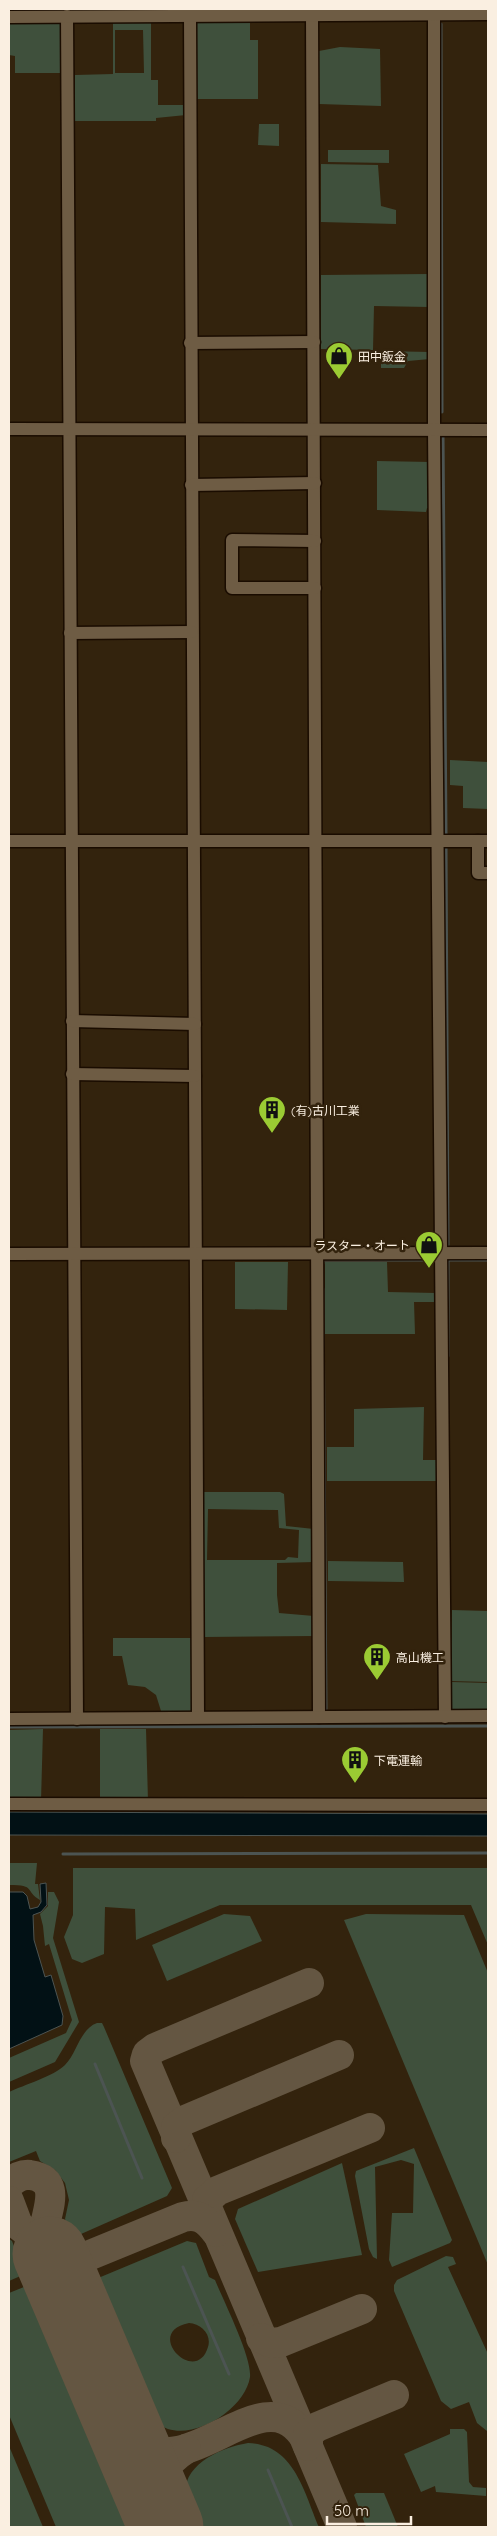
<svg xmlns="http://www.w3.org/2000/svg" width="497" height="2536" viewBox="0 0 497 2536" font-family="Quicksand,'Noto Sans JP',sans-serif">
<style>
.green{fill:#3f503c;fill-rule:evenodd}
.water{fill:#021115;stroke:#4c5452}
.lines{fill:none;stroke-linecap:round;stroke-linejoin:round}
.stream{stroke:#4c5452;stroke-width:3}
.taxiway{stroke:#645642;stroke-width:30}
.runway{stroke:#645642;stroke-width:75}
.minor-casing{stroke:#1a0c00;stroke-width:15}
.minor{stroke:#6e5c44;stroke-width:12}
.labels{text-anchor:middle;dominant-baseline:central;stroke-width:5;stroke-linejoin:round;paint-order:stroke}
.poi-label{font-size:12px;fill:#faefe1;stroke:#33230d;text-anchor:start}
</style>
<rect width="100%" height="100%" fill="#33230d"/>
<!-- green -->
<g class="green">
<path d="M 9,22 L 63,22 L 63,73 L 15,73 L 15,56 L 9,55 Z"/>
<path d="M 113,22 L 151,22 L 151,80 L 158,80 L 158,105 L 186,105 L 186,115 L 156,118 L 156,121 L 74,121 L 75,75 L 113,74 ZM 115,30 L 143,30 L 144,73 L 115,73 Z"/>
<path d="M 196,22 L 250,22 L 250,40 L 258,40 L 258,99 L 196,99 Z"/>
<path d="M 340,47 L 380,49 L 381,106 L 319,104 L 319,51 Z"/>
<path d="M 259,124 L 279,124 L 279,146 L 258,145 Z"/>
<path d="M 328,150 L 389,150 L 389,163 L 328,162 Z"/>
<path d="M 321,164 L 378,165 L 381,206 L 396,210 L 396,224 L 321,222 Z"/>
<path d="M 428,274 L 429,307 L 374,306 L 373,350 L 321,349 L 321,275 Z"/>
<path d="M 381,351 L 430,352 L 430,359 L 408,361 L 404,368 L 381,368 Z"/>
<path d="M 377,461 L 431,462 L 431,508 L 427,508 L 426,512 L 377,510 Z"/>
<path d="M 450,760 L 488,762 L 488,809 L 463,808 L 463,786 L 450,785 Z"/>
<path d="M 235,1262 L 288,1262 L 287,1310 L 235,1309 Z"/>
<path d="M 325,1262 L 387,1262 L 388,1292 L 436,1293 L 436,1302 L 414,1302 L 415,1334 L 325,1334 Z"/>
<path d="M 424,1407 L 423,1460 L 437,1460 L 437,1481 L 327,1481 L 327,1447 L 354,1447 L 354,1409 Z"/>
<path d="M 204,1492 L 280,1492 L 284,1494 L 286,1526 L 314,1529 L 314,1562 L 277,1563 L 277,1595 L 279,1613 L 314,1616 L 315,1636 L 203,1637 ZM 208,1509 L 278,1510 L 279,1528 L 299,1530 L 298,1558 L 288,1557 L 285,1560 L 207,1560 Z"/>
<path d="M 328,1561 L 403,1562 L 404,1582 L 328,1581 Z"/>
<path d="M 452,1610 L 488,1611 L 488,1682 L 451,1681 Z"/>
<path d="M 113,1638 L 192,1638 L 192,1711 L 161,1711 L 156,1695 L 145,1687 L 128,1685 L 122,1656 L 113,1656 Z"/>
<path d="M 452,1682 L 488,1683 L 488,1711 L 451,1711 Z"/>
<path d="M 43,1729 L 41,1801 L 9,1800 L 9,1730 Z"/>
<path d="M 100,1729 L 146,1729 L 148,1801 L 100,1801 Z"/>
<path d="M 9,1863 L 37,1863 L 35,1884 L 38,1884 L 40,1900 C 24,1891 37,1885 9,1885 Z"/>
<path d="M 73,1868 L 488,1868 L 488,1945 L 471,1905 L 220,1905 L 136,1940 L 135,1909 L 105,1907 L 104,1954 L 82,1963 L 72,1959 L 64,1937 L 73,1915 Z"/>
<path d="M 48,1892 L 54,1892 L 59,1902 L 53,1938 L 79,2022 L 55,2062 L 9,2082 L 9,2058 L 66,2033 L 72,2020 L 49,1944 L 45,1946 L 43,1926 L 40,1914 L 48,1906 Z"/>
<path d="M 224,1914 L 250,1916 L 262,1941 L 167,1981 L 152,1945 Z"/>
<path d="M 366,1914 L 464,1915 L 488,1973 L 488,2265 L 344,1920 Z"/>
<path d="M 97,2023 L 102,2023 L 104,2027 L 172,2188 L 167,2196 L 72,2238 L 65,2219 L 69,2200 L 65,2183 L 55,2170 L 40,2161 L 36,2151 L 9,2162 L 9,2092 C 24,2085 54,2076 65,2065 C 77,2053 80,2029 97,2023 Z"/>
<path d="M 414,2148 L 452,2240 L 450,2243 L 392,2267 L 389,2260 L 392,2213 L 413,2213 L 414,2164 L 401,2160 L 375,2167 L 377,2259 L 373,2257 L 369,2249 L 355,2176 L 356,2171 Z"/>
<path d="M 342,2163 L 362,2255 L 258,2272 L 235,2219 L 238,2209 Z"/>
<path d="M 9,2239 L 12,2241 L 25,2274 L 9,2281 Z"/>
<path d="M 187,2241 L 196,2243 L 209,2277 L 215,2280 C 224,2302 252,2357 250,2377 C 245,2411 186,2447 157,2423 C 152,2419 149,2413 145,2408 L 91,2281 ZM 189,2323 C 201,2324 212,2334 208,2347 C 196,2387 142,2332 189,2323 Z"/>
<path d="M 446,2256 L 453,2257 L 456,2264 L 448,2267 L 488,2354 L 487,2431 L 477,2423 L 469,2402 L 451,2409 L 441,2401 L 394,2291 L 394,2285 L 397,2280 Z"/>
<path d="M 29,2285 L 132,2527 L 56,2527 L 9,2415 L 9,2293 Z"/>
<path d="M 450,2429 L 464,2429 L 467,2432 L 469,2482 L 473,2487 L 486,2488 L 486,2496 L 436,2492 L 435,2486 L 421,2492 L 404,2454 L 450,2434 Z"/>
<path d="M 248,2443 C 294,2444 304,2492 319,2527 L 196,2527 C 191,2516 185,2506 185,2494 C 184,2463 223,2447 248,2443 Z"/>
<path d="M 9,2446 L 43,2527 L 9,2527 Z"/>
<path d="M 356,2493 L 384,2493 L 398,2527 L 366,2527 L 354,2495 Z"/>
</g>
<!-- water -->
<g class="water">
<path d="M 9,1812 L 488,1814 L 488,1836 L 9,1835 Z"/>
<path d="M 46,1883 L 47,1905 L 41,1912 L 33,1915 L 34,1940 L 45,1977 L 51,1975 L 63,2016 L 62,2025 L 9,2049 L 9,1892 L 23,1892 L 27,1896 L 30,1909 L 38,1907 L 41,1902 L 40,1884 Z"/>
</g>
<g class="lines">
<!-- stream -->
<g class="stream">
<path d="M 72,9 L 72,10"/>
<path d="M 441,24 L 442,412"/>
<path d="M 443,435 L 446,835"/>
<path d="M 446,845 L 448,1245"/>
<path d="M 323,1263 L 323,1260 L 435,1260"/>
<path d="M 323,1289 L 326,1709"/>
<path d="M 448,1356 L 448,1260 L 488,1260"/>
<path d="M 9,1727 L 488,1726"/>
<path d="M 63,1854 L 488,1853"/>
<path d="M 95,2064 L 142,2178"/>
<path d="M 183,2267 L 229,2374"/>
<path d="M 268,2470 L 292,2527"/>
</g>
<!-- taxiway -->
<g class="taxiway">
<path d="M 309,1983 L 155,2048 L 147,2054 L 145,2061 L 342,2527"/>
<path d="M 176,2138 L 176,2127 L 185,2120 L 339,2055"/>
<path d="M 9,2184 C 15,2178 21,2174 30,2175 C 66,2180 43,2216 44,2235 C 44,2241 48,2248 50,2254"/>
<path d="M 9,2201 L 18,2225 L 40,2242 L 50,2254"/>
<path d="M 207,2210 L 207,2200 L 217,2191 L 370,2128"/>
<path d="M 56,2269 L 183,2217 C 198,2213 207,2220 216,2232"/>
<path d="M 261,2338 L 271,2343 L 281,2342 L 362,2309"/>
<path d="M 120,2421 C 126,2429 131,2438 140,2444 C 192,2481 261,2378 302,2434"/>
<path d="M 308,2446 L 308,2434 L 317,2427 L 394,2395"/>
<path d="M 158,2509 C 153,2481 163,2464 186,2449"/>
</g>
<!-- runway -->
<path class="runway" d="M 50,2254 L 166,2527"/>
<defs>
<g id="minor">
<path d="M 434,9 L 434,429 L 445,1717"/>
<path d="M 190,15 L 198,1717"/>
<path d="M 312,15 L 319,1717"/>
<path d="M 67,16 L 77,1719"/>
<path d="M 9,17 L 488,14"/>
<path d="M 190,343 L 314,342"/>
<path d="M 9,429 L 488,430"/>
<path d="M 191,485 L 315,483"/>
<path d="M 315,541 L 232,540 L 232,588 L 315,588"/>
<path d="M 70,633 L 192,632"/>
<path d="M 9,841 L 488,841"/>
<path d="M 478,841 L 478,873 L 488,873"/>
<path d="M 72,1021 L 195,1024"/>
<path d="M 72,1074 L 195,1076"/>
<path d="M 9,1254 L 488,1253"/>
<path d="M 9,1719 L 488,1716"/>
<path d="M 9,1804 L 488,1805"/>
</g>
</defs>
<!-- minor casing -->
<use href="#minor" class="minor-casing"/>
<!-- minor -->
<use href="#minor" class="minor"/>
</g>
<!-- icons -->
<defs>
<symbol id="shop-pin" viewBox="-11 -11 22 30"><path d="M0 17L-7.5 6A9.5 9.5 0 1 1 7.5 6Z" fill="#9bcb33" stroke="#33230d"/><path d="M-5-2.5h2.3a2.7 3.5 0 0 1 5.4 0H5L5.5 6h-11ZM-1.5-2.5h3a1.5 2.3 0 0 0-3 0Z" fill="#111"/></symbol>
<symbol id="building-pin" viewBox="-11 -11 22 30"><path d="M0 17L-7.5 6A9.5 9.5 0 1 1 7.5 6Z" fill="#9bcb33" stroke="#33230d"/><path d="M-4-6H4V6H1V3H-1V6H-4ZM-2.5-4.3h1.7v1.8h-1.7ZM.8-4.3h1.7v1.8H.8ZM-2.5-1h1.7V.8h-1.7ZM.8-1h1.7V.8H.8Z" fill="#111"/></symbol>
</defs>
<g fill-rule="evenodd">
<use href="#shop-pin" x="323" y="340" width="32" height="43"/>
<use href="#building-pin" x="256" y="1094" width="32" height="43"/>
<use href="#shop-pin" x="413" y="1229" width="32" height="43"/>
<use href="#building-pin" x="361" y="1641" width="32" height="43"/>
<use href="#building-pin" x="339" y="1744" width="32" height="43"/>
</g>
<g class="labels">
<!-- poi labels -->
<g class="poi-label">
<text x="358" y="356">田中鈑金</text>
<text x="291" y="1110">(有)古川工業</text>
<text x="410" y="1245" text-anchor="end">ラスター・オート</text>
<text x="396" y="1657">高山機工</text>
<text x="374" y="1760">下電運輸</text>
</g>
</g>
<!-- border -->
<rect width="497" height="2536" fill="none" stroke="#faefe1" stroke-width="20"/>
<!-- scale -->
<path d="M327 2516v8h84v-8" fill="none" stroke="#faefe1" stroke-width="2.5"/>
<text x="334" y="2516" font-size="15" fill="#faefe1" stroke="#33230d" stroke-width="4" paint-order="stroke">50 m</text>
</svg>
